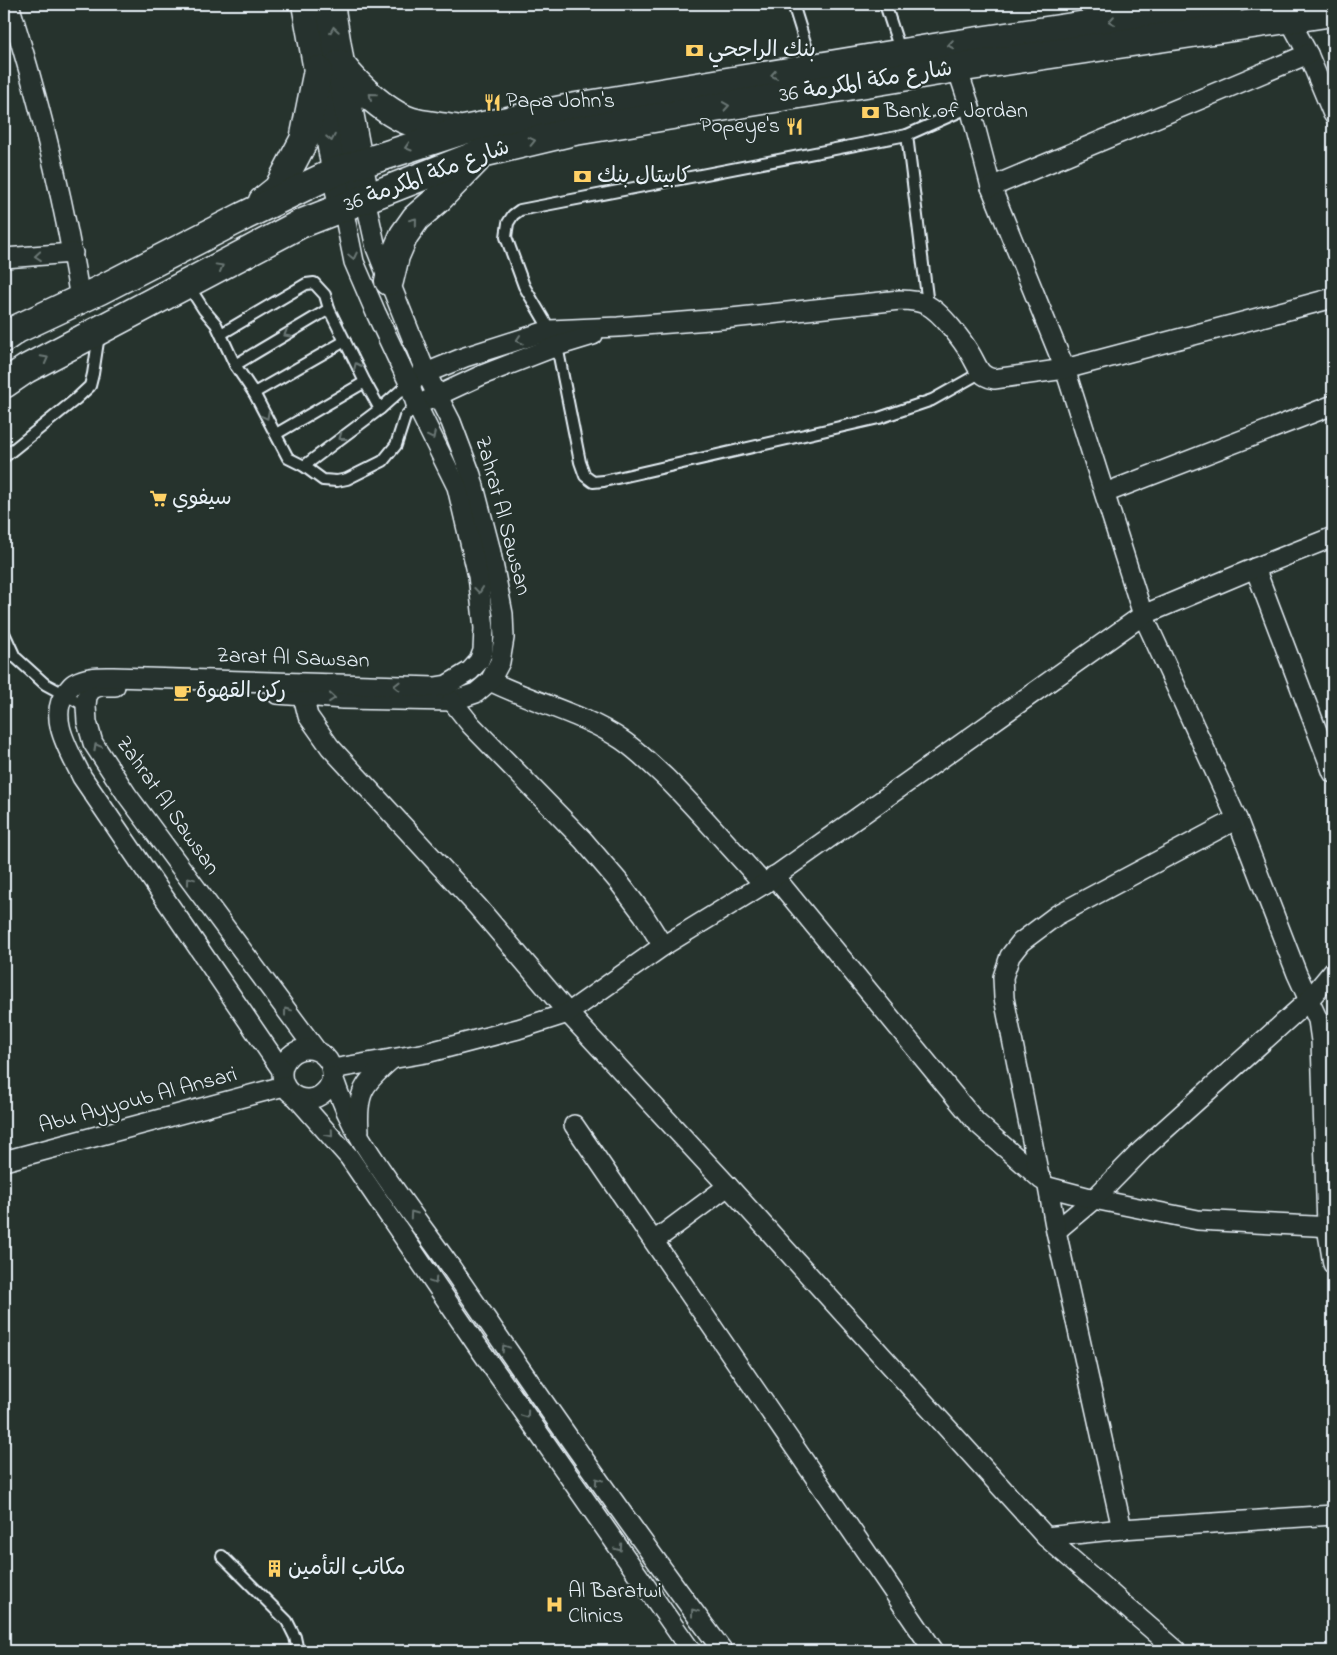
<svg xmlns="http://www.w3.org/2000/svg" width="1337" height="1655" viewBox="0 0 1337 1655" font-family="'Indie Flower','Playpen Sans Arabic',sans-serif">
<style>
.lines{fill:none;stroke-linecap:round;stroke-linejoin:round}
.lane-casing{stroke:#e8f1f8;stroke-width:14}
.street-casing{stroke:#e8f1f8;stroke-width:22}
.secondary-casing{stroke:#e8f1f8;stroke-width:31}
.primary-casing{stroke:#e8f1f8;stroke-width:31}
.lane{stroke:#26332d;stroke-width:10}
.street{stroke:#26332d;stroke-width:19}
.secondary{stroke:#26332d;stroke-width:28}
.primary{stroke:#26332d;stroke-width:28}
.oneway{stroke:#6a7674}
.labels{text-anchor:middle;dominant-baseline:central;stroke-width:4;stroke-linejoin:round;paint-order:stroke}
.poi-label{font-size:22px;fill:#e8f1f8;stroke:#26332d;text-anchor:start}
.street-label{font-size:22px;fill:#e8f1f8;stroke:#26332d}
</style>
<rect width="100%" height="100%" fill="#26332d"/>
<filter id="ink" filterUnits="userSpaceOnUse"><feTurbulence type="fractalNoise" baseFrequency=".02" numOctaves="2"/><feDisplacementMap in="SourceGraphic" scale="10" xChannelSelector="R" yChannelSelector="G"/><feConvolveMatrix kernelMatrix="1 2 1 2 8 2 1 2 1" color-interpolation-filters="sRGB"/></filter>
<g filter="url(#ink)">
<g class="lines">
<defs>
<g id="lane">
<path d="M 793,4 L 813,68"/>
<path d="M 885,4 L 901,53"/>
<path d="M 970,107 L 907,135 L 520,210 L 513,215 L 508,223 L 506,237 L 524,286 L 550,330 L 557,346 L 580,462 L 585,476 L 593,482 L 604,481 L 879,418 L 932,400 L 980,373"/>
<path d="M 907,135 L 928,305"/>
<path d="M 188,285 L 204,310 L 216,324 L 235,365 L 254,393 L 288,458 L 304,466 L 323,480 L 337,481 L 347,479 L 383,461 L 396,445 L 405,417 L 416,404"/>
<path d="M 221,334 L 306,284 L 314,283 L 325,295 L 329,309 L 365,382 L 380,409"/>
<path d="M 235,365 L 329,309"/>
<path d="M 254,393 L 345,341"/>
<path d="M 276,434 L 365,382"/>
<path d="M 4,457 L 76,399 L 90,386 L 93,374 L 99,335"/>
<path d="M 304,466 L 380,409 L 409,383"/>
<path d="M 4,633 L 15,657 L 45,684 L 86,706"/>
<path d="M 222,1556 L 287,1621 L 295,1637 L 298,1651"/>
</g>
<g id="street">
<path d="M 9,4 C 39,100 64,199 80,299"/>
<path d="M 1289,19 L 1308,54 L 1333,114"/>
<path d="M 957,68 L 970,107 L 991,187 L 1065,369 L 1143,615 L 1237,819 L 1297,974 L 1318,1020 L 1321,1041 L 1327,1227 L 1333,1264"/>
<path d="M 991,187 L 1308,54"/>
<path d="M 4,258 L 73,253"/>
<path d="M 417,378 L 426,373 L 465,357 L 550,330 L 618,327 L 722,319 L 900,300 C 909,300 919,301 927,305 C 941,312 963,341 971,355 C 978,367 979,376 994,379 L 1065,369 L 1333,298"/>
<path d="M 426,401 L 482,375 L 557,346 L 593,335"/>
<path d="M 1105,493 L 1333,405"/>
<path d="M 1255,568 L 1333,773"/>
<path d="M 490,681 C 532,702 584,714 622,740 C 638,751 652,765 666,778 C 700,812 731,849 764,884"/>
<path d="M 304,684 L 303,696 L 308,716 L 330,747 L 477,906 L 568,1013 L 728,1186 L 1046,1537 L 1177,1651"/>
<path d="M 115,686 L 100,686 L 92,689 L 87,696 L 86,706 L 87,722 L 93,743 L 127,795 L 316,1050"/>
<path d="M 277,694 L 343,699 L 452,701 L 476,693 L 490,681 L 500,662 L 504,638 L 503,614 L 490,548 L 471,475 L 451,422 L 426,373 L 376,248 L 365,198"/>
<path d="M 452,701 L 471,725 L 583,840 L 618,881 L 643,914 L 663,946"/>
<path d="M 774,876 L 976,1122 L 1042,1180"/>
<circle cx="307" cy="1074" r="25"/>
<path d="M 281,1069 L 82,777 C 70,752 46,716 67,691 C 70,688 72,684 75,683 C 87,676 101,677 113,677 L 435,687 L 447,685 L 470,671 L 479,661 L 483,651 L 484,628 L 478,576 L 457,487 L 416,404 L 409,383 L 376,313 L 354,262 L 343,208"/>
<path d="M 332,1069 L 426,1053 L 518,1029 L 568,1013 L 663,946 L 764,884 L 1143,615 L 1255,568 L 1333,537"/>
<path d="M 333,1077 C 340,1098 349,1120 361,1139 C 388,1184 422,1226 452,1269 C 540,1398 629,1526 723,1651"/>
<path d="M 297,1098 L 349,1157 L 477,1345 L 691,1651"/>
<path d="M 574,1125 L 934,1651"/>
<path d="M 359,1131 C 356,1092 364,1083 392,1059"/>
<path d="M 4,1161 L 284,1086"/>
<path d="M 1039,1176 L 1004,998 L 1003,977 L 1010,956 L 1021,942 L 1057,915 L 1237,819"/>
<path d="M 1056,1231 L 1094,1199 L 1198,1220 L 1333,1227"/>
<path d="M 654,1241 L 728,1186"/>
<path d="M 1122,1529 L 1056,1231 L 1048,1187 L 1094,1199 L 1142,1150 L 1309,1000 L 1333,971"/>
<path d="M 1046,1537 L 1122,1529 L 1333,1515"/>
</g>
<g id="secondary">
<path d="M 306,4 L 343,208"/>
<path d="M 330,4 L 340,64 L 365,198"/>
</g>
<g id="primary">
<path d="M 340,64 C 357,86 389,117 416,123 C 429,126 443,127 455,129"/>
<path d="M 263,201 L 278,189 L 304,140 L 318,70"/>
<path d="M 389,281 L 395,256 L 404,235 L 416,218 L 438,199 L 476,160"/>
<path d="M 4,338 L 17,329 L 100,290 L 244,216 L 337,171 L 464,130 L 576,107 L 952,45 L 1229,4"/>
<path d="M 4,384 L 26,369 L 300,224 L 482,153 L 575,131 L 957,68 L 1333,12"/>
</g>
</defs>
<!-- lane casing -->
<use href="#lane" class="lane-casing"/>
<!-- street casing -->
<use href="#street" class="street-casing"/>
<!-- secondary casing -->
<use href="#secondary" class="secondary-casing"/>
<!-- primary casing -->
<use href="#primary" class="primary-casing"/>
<!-- lane -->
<use href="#lane" class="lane"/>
<!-- street -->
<use href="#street" class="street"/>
<!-- secondary -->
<use href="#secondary" class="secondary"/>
<!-- primary -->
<use href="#primary" class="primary"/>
</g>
<!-- one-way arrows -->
<defs><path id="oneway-chevron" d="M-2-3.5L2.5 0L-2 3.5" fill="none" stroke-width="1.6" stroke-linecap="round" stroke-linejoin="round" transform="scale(1.25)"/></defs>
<g class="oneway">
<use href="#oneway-chevron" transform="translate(1112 21) rotate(172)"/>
<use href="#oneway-chevron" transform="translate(334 30) rotate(-99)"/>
<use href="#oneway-chevron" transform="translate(951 45) rotate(171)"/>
<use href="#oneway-chevron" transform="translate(774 75) rotate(171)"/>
<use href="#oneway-chevron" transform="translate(372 96) rotate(-139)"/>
<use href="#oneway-chevron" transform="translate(726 106) rotate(-9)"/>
<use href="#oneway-chevron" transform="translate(331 138) rotate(79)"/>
<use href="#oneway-chevron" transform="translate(532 141) rotate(-13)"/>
<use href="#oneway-chevron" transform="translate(408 147) rotate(163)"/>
<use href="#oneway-chevron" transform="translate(414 221) rotate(-51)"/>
<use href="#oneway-chevron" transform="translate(38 256) rotate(175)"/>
<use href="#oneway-chevron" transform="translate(353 256) rotate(77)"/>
<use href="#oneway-chevron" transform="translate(220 267) rotate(-29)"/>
<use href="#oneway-chevron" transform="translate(287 334) rotate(149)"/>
<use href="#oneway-chevron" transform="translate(519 340) rotate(162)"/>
<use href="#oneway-chevron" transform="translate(45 359) rotate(-28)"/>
<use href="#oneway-chevron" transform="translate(357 366) rotate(-116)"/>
<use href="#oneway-chevron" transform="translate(266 416) rotate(62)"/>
<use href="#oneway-chevron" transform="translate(432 436) rotate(64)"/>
<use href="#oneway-chevron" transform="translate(342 437) rotate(143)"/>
<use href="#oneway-chevron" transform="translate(479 590) rotate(84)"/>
<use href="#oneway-chevron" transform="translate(397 686) rotate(-179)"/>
<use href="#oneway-chevron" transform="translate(332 698) rotate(5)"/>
<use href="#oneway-chevron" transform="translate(97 747) rotate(-119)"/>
<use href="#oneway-chevron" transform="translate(190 880) rotate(-127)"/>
<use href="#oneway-chevron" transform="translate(287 1011) rotate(-127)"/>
<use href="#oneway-chevron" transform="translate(330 1134) rotate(50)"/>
<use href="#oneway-chevron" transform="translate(413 1214) rotate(-125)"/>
<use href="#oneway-chevron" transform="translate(434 1281) rotate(56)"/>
<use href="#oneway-chevron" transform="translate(505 1348) rotate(-124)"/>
<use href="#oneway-chevron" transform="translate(526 1415) rotate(55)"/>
<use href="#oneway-chevron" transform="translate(598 1481) rotate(-125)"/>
<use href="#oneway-chevron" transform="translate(619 1548) rotate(55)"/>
<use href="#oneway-chevron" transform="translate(694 1612) rotate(-127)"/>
</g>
</g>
<!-- icons -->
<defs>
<symbol id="bank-bare" viewBox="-9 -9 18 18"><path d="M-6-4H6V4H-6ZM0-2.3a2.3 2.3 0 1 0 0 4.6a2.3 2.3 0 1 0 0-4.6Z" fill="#ffd166" stroke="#26332d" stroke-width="2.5" paint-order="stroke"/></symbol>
<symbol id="restaurant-bare" viewBox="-9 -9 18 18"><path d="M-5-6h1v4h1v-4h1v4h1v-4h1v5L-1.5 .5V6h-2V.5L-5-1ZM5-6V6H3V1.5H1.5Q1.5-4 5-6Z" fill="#ffd166" stroke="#26332d" stroke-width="2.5" paint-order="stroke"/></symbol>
<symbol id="supermarket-bare" viewBox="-9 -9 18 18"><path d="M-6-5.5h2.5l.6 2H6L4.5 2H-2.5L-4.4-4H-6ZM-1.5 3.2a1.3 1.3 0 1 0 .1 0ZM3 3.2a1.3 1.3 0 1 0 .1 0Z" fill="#ffd166" stroke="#26332d" stroke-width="2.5" paint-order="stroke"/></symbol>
<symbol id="cafe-bare" viewBox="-9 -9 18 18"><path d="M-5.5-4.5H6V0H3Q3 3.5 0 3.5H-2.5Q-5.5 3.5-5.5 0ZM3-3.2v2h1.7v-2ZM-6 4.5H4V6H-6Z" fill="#ffd166" stroke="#26332d" stroke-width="2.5" paint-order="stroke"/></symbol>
<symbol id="building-bare" viewBox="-9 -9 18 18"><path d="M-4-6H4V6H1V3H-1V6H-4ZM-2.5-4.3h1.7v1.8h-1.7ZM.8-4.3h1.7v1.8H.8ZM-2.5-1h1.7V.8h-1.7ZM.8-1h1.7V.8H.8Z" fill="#ffd166" stroke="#26332d" stroke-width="2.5" paint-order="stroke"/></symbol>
<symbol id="hospital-bare" viewBox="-9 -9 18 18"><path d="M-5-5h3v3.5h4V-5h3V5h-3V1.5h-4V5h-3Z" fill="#ffd166" stroke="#26332d" stroke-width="2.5" paint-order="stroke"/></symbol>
</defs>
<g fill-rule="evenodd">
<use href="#bank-bare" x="682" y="38" width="25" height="25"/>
<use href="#restaurant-bare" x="480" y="90" width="25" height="25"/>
<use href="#bank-bare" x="858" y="100" width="25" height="25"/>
<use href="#restaurant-bare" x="782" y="114" width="25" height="25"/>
<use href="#bank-bare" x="570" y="164" width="25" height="25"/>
<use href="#supermarket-bare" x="146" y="486" width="25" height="25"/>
<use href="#cafe-bare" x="170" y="680" width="25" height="25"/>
<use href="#building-bare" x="262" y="1556" width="25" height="25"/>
<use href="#hospital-bare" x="542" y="1592" width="25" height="25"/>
</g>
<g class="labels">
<!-- poi labels -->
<g class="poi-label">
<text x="708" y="51">بنك الراجحي</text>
<text x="506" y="102">Papa John's</text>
<text x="884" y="112">Bank of Jordan</text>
<text x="780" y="127" text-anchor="end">Popeye's</text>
<text x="597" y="177">كابيتال بنك</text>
<text x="172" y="499">سيفوي</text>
<text x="196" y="692">ركن القهوة</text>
<text x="288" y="1569">مكاتب التأمين</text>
<text x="568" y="1592">Al Baratwi<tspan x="568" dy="25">Clinics</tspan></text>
</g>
<!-- street labels -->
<g class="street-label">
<text transform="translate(866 83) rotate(-9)">شارع مكة المكرمة 36</text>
<text transform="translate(427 177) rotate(-20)">شارع مكة المكرمة 36</text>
<text transform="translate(502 516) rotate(75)">Zahrat Al Sawsan</text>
<text transform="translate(293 659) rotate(2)">Zarat Al Sawsan</text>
<text transform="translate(167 806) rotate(55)">Zahrat Al Sawsan</text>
<text transform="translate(138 1101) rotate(-15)">Abu Ayyoub Al Ansari</text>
</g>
</g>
<!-- margin -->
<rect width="1337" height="1655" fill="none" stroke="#26332d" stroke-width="20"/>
<rect x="10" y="10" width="1317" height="1635" fill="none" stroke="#e8f1f8" stroke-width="2" filter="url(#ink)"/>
</svg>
